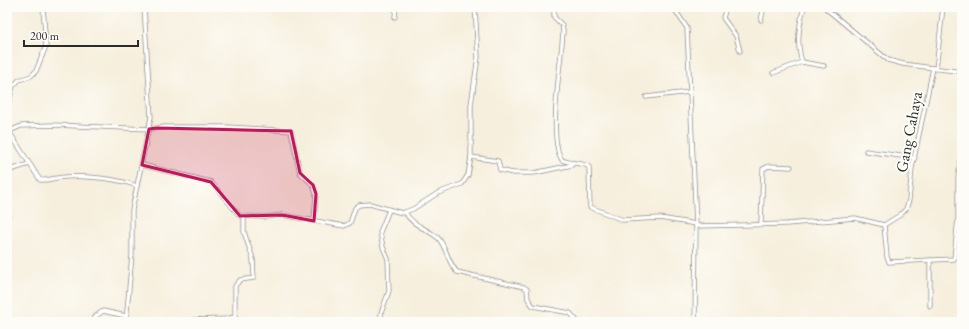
<svg xmlns="http://www.w3.org/2000/svg" width="969" height="329" viewBox="0 0 969 329" font-family="'EB Garamond',serif">
<style>
.lines{fill:none;stroke-linecap:round;stroke-linejoin:round}
.minor-casing{stroke:#908d84;stroke-width:5}
.minor{stroke:#fff;stroke-width:3.5}
.marked{fill:#c2185b;fill-opacity:0.2;stroke:#c2185b;stroke-width:3;stroke-linejoin:round}
.labels{text-anchor:middle;dominant-baseline:central;stroke-width:4;stroke-linejoin:round;paint-order:stroke}
.street-label{font-size:16px;fill:#2b2b2b;stroke:#fdfcf7}
</style>
<rect width="100%" height="100%" fill="#fdfcf7"/>
<filter id="ink" filterUnits="userSpaceOnUse"><feTurbulence type="fractalNoise" baseFrequency=".025" numOctaves="2"/><feDisplacementMap in="SourceGraphic" scale="8" xChannelSelector="R" yChannelSelector="G"/><feConvolveMatrix kernelMatrix="1 2 1 2 8 2 1 2 1" color-interpolation-filters="sRGB"/></filter>
<filter id="wash" filterUnits="userSpaceOnUse"><feTurbulence type="fractalNoise" baseFrequency=".012" numOctaves="4" result="noise"/><feDisplacementMap in="SourceGraphic" scale="16" xChannelSelector="R" yChannelSelector="G"/><feGaussianBlur stdDeviation="0.9" result="paint"/><feColorMatrix in="noise" values="0 0 0 0 0 0 0 0 0 0 0 0 0 0 0 0 0 1.4 0 .05"/><feComposite in="paint" operator="in"/></filter>
<g filter="url(#wash)">
<rect width="100%" height="100%" fill="#f6efdd"/>
</g>
<g filter="url(#ink)">
<g class="lines">
<defs>
<g id="minor">
<path d="M 475,7 L 478,57 L 471,105 L 471,157 L 498,161 L 500,170 L 513,173 L 534,173 L 572,165"/>
<path d="M 554,7 L 554,17 L 562,25 L 563,31 C 562,59 547,138 562,160 C 570,164 584,162 589,167 L 590,207 L 623,220 L 660,218 L 696,224"/>
<path d="M 673,7 L 687,28 L 696,224 L 695,322"/>
<path d="M 726,7 L 723,18 L 736,36 L 740,51"/>
<path d="M 824,7 L 888,60 L 903,64 L 962,72"/>
<path d="M 395,17 L 396,7"/>
<path d="M 761,20 L 764,7"/>
<path d="M 802,62 C 796,43 799,26 804,7"/>
<path d="M 936,69 L 943,7"/>
<path d="M 773,73 L 802,62 L 824,66"/>
<path d="M 646,97 L 690,92"/>
<path d="M 7,108 L 13,86 L 19,80 L 31,76 L 36,71 L 46,46 L 43,7"/>
<path d="M 7,129 L 12,130 L 21,126 L 53,125 L 149,129 L 165,127 L 227,127 L 291,131 L 300,173 L 313,185 L 316,194 L 314,221"/>
<path d="M 8,130 L 40,180 C 48,181 57,177 65,177 C 83,175 120,179 137,186"/>
<path d="M 866,151 L 915,158"/>
<path d="M 142,165 L 211,182 L 240,216 L 264,217 L 282,215 L 344,226 L 350,223 L 355,208 L 359,205 L 370,204 L 402,213 L 413,209 L 438,193 L 462,184 L 468,175 L 471,157"/>
<path d="M 7,171 L 29,164"/>
<path d="M 405,212 C 412,226 429,229 439,239 C 447,249 448,263 457,272 L 524,287 L 527,289 L 528,299 L 533,306 L 570,313 L 578,322"/>
<path d="M 7,217 L 8,217"/>
<path d="M 761,224 L 763,169 L 769,166 L 791,167"/>
<path d="M 884,225 L 887,257 L 889,262 L 954,259 L 958,218 L 958,178 L 962,149"/>
<path d="M 696,226 L 787,224 L 855,218 L 884,225 L 900,215 L 906,209 L 909,200 L 912,168 L 933,68"/>
<path d="M 930,260 L 930,306"/>
<path d="M 92,322 L 96,316 L 103,311 L 126,316"/>
<path d="M 126,322 L 132,255 L 132,210 L 151,117 L 144,7"/>
<path d="M 190,322 L 192,320 L 225,319 L 235,317 L 235,286 L 240,280 L 254,278 L 253,259 L 244,232 L 244,217"/>
<path d="M 381,322 L 381,313 L 389,291 L 388,259 L 383,247 L 380,232 L 389,210"/>
</g>
</defs>
<!-- minor casing -->
<use href="#minor" class="minor-casing"/>
<!-- minor -->
<use href="#minor" class="minor"/>
</g>
</g>
<!-- marked area -->
<path class="marked" d="M 157,128 L 291,131 L 300,173 L 313,185 L 316,194 L 314,221 L 282,215 L 240,216 L 211,182 L 142,165 L 149,129 Z"/>
<g class="labels">
<!-- street labels -->
<g class="street-label">
<text transform="translate(909 132) rotate(-79)">Gang Cahaya</text>
</g>
</g>
<!-- margin -->
<rect width="969" height="329" fill="none" stroke="#fdfcf7" stroke-width="24"/>
<!-- scale -->
<path d="M24 40v6h114v-6" fill="none" stroke="#2b2b2b" stroke-width="2"/>
<text x="30" y="40" font-size="12" fill="#2b2b2b" stroke="#fdfcf7" stroke-width="3" paint-order="stroke">200 m</text>
</svg>
